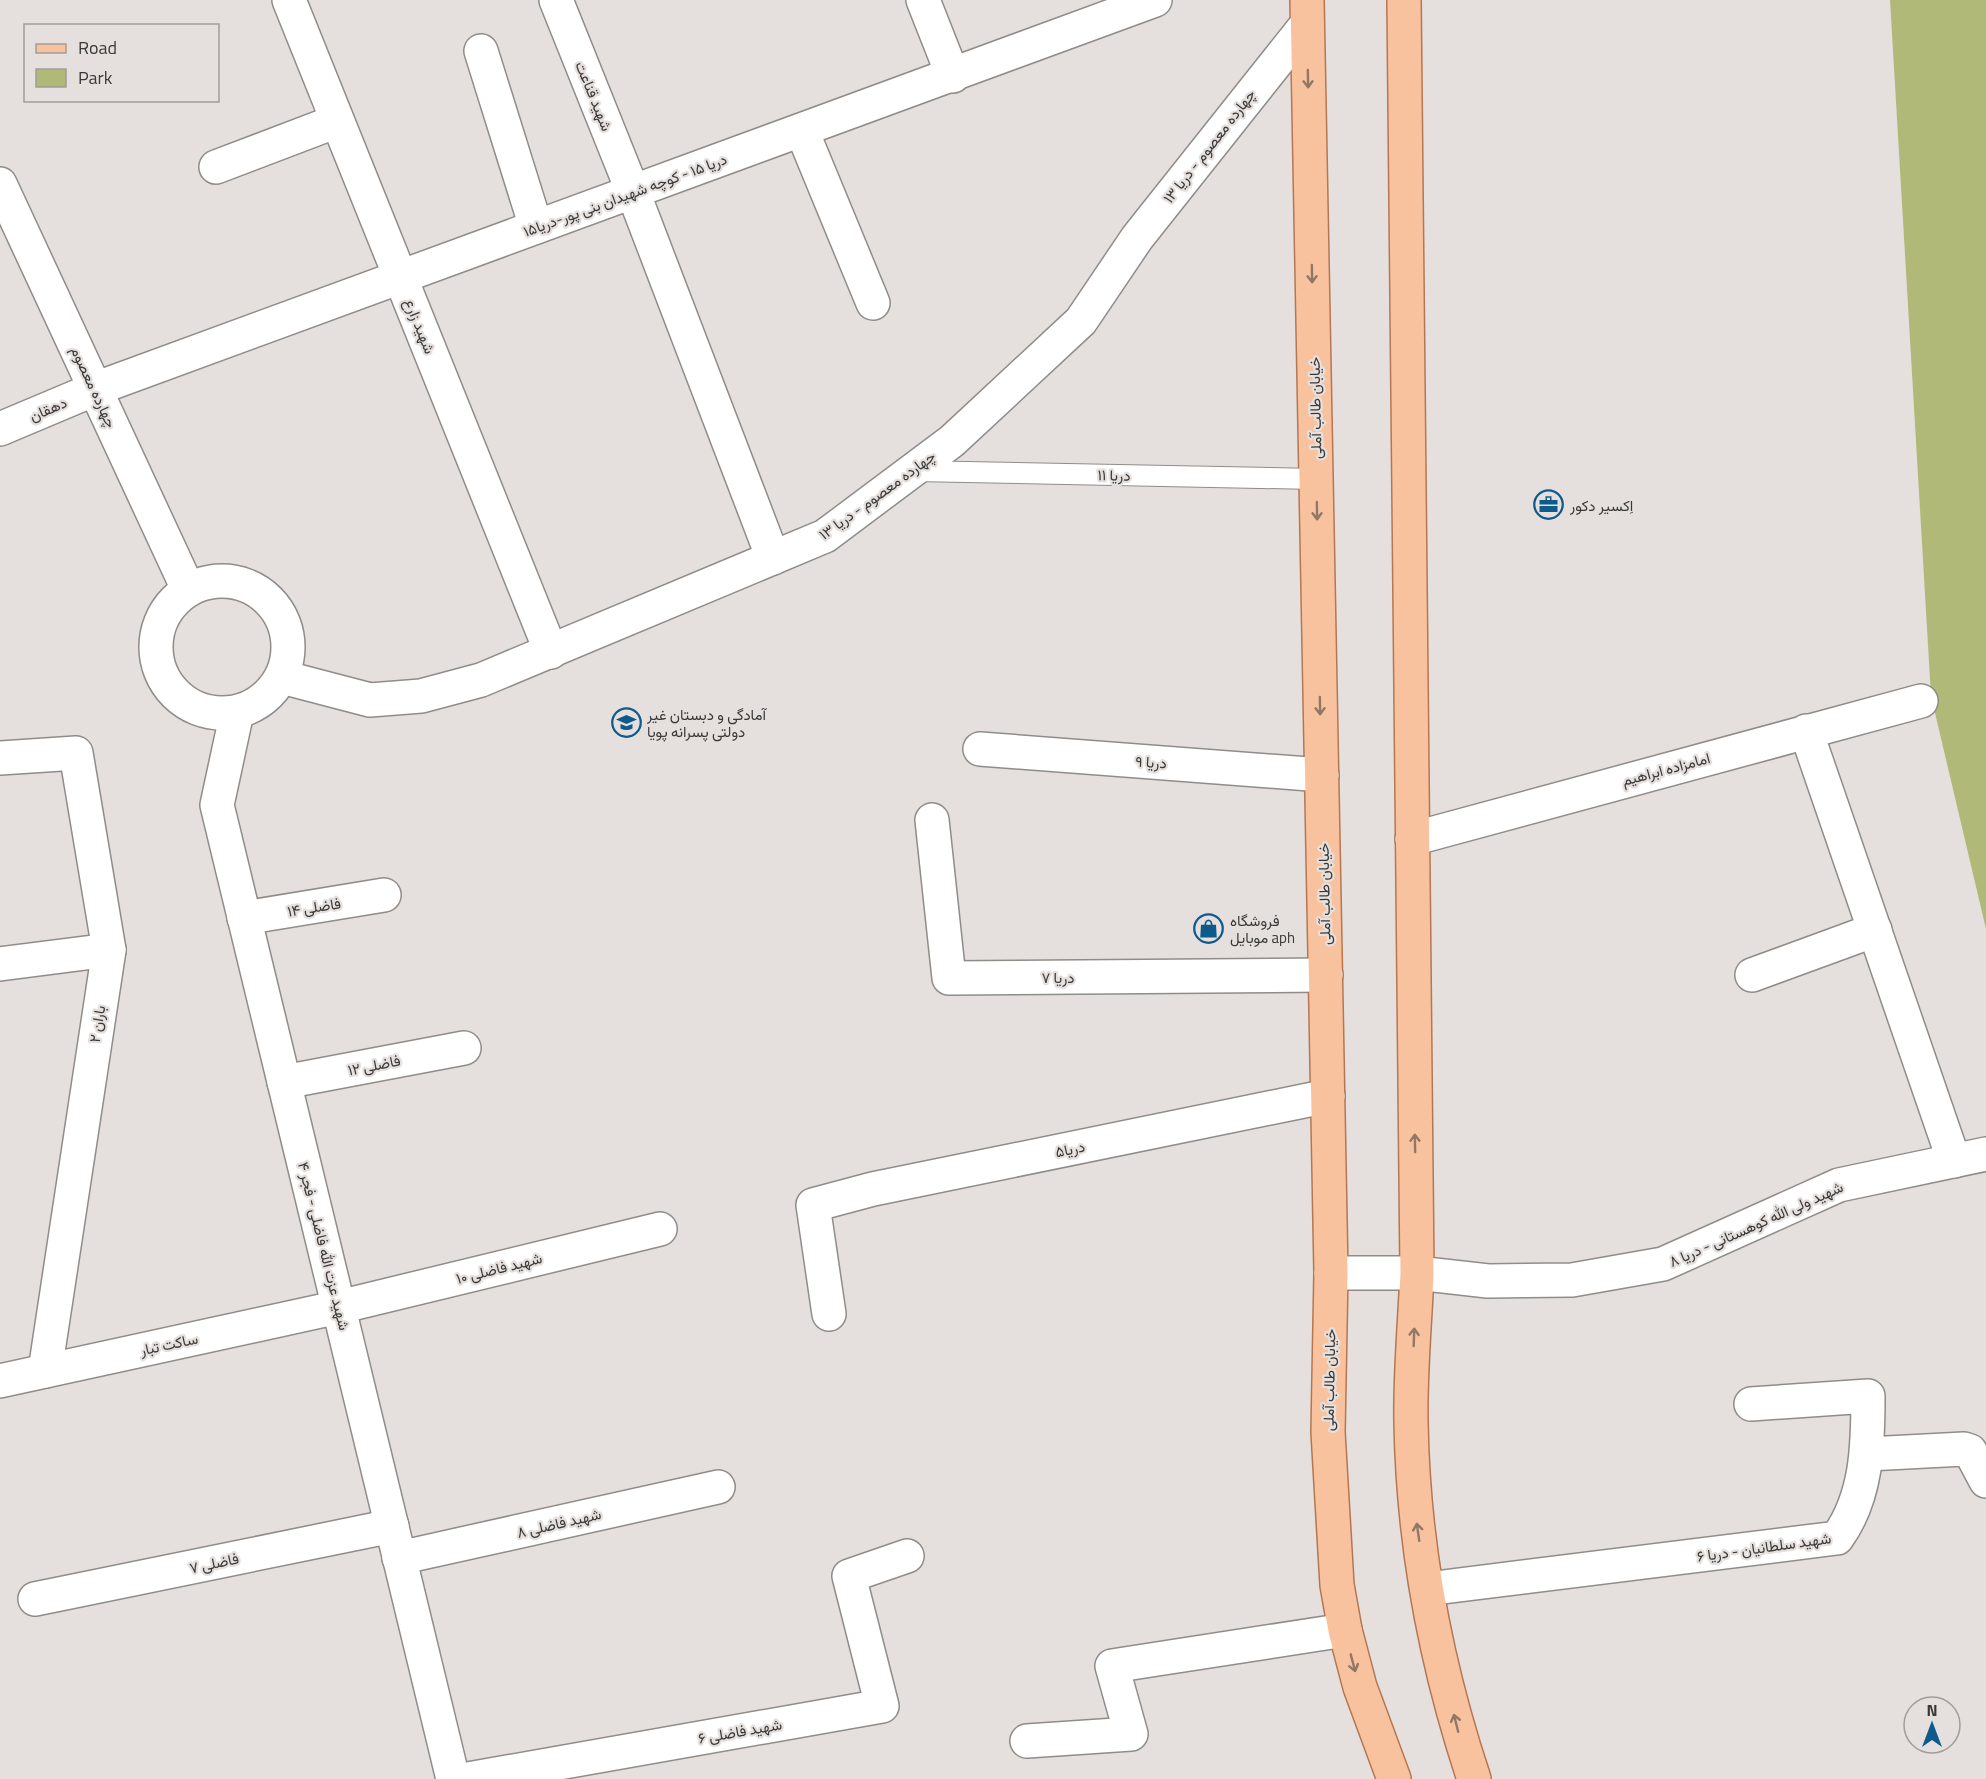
<svg xmlns="http://www.w3.org/2000/svg" width="1986" height="1779" viewBox="0 0 1986 1779" font-family="'Titillium Web',Vazirmatn,sans-serif">
<style>
.green{fill:#b0b978}
.lines{fill:none;stroke-linecap:round;stroke-linejoin:round}
.lane-casing{stroke:#908c88;stroke-width:22}
.street-casing{stroke:#908c88;stroke-width:36}
.secondary-casing{stroke:#908c88;stroke-width:36}
.primary-casing{stroke:#b47751;stroke-width:36}
.lane{stroke:#fff;stroke-width:20}
.street{stroke:#fff;stroke-width:33}
.secondary{stroke:#fff;stroke-width:33}
.primary{stroke:#f9c29e;stroke-width:33}
.oneway{stroke:#907766}
.labels{text-anchor:middle;dominant-baseline:central;stroke-width:4.5;stroke-linejoin:round;paint-order:stroke}
.street-label{font-size:15px;fill:#3b3938;stroke:#e5e0dd}
.poi-label{font-size:15px;fill:#3b3938;stroke:#e5e0dd;text-anchor:start}
</style>
<rect width="100%" height="100%" fill="#e5e0dd"/>
<!-- green -->
<path class="green" d="M 1890,0 L 1986,0 L 1986,929 L 1931,696 Z"/>
<g class="lines">
<defs>
<path id="lane" d="M 914,471 L 1316,479"/>
<g id="street">
<path d="M 289,0 L 551,652"/>
<path d="M 556,0 L 633,192 L 773,558"/>
<path d="M 923,0 L 953,76"/>
<path d="M 481,51 L 536,227"/>
<path d="M 802,131 L 873,303"/>
<path d="M 216,167 L 337,121"/>
<path d="M 0,429 L 95,389 L 1155,0"/>
<path d="M 237,712 L 217,805 L 453,1779"/>
<path d="M 1806,731 L 1954,1161"/>
<path d="M 980,749 L 1322,775"/>
<path d="M 0,758 L 76,753 L 109,950 L 45,1371"/>
<path d="M 932,820 L 949,978 L 1326,975"/>
<path d="M 1412,839 L 1921,701"/>
<path d="M 244,918 L 384,895"/>
<path d="M 0,964 L 109,950"/>
<path d="M 1752,975 L 1875,930"/>
<path d="M 284,1082 L 464,1048"/>
<path d="M 1331,1273 L 1417,1273 L 1488,1281 L 1572,1280 L 1663,1264 L 1839,1185 L 1986,1154"/>
<path d="M 829,1314 L 813,1205 L 873,1189 L 1328,1096"/>
<path d="M 0,1381 L 339,1307 L 660,1229"/>
<path d="M 1868,1454 L 1964,1449 L 1970,1451 L 1986,1481"/>
<path d="M 399,1558 L 718,1487"/>
<path d="M 1427,1589 L 1837,1538 C 1867,1497 1868,1446 1868,1396 L 1751,1404"/>
<path d="M 35,1599 L 392,1526"/>
<path d="M 1027,1741 L 1131,1734 L 1112,1666 L 1345,1630"/>
<path d="M 468,1779 L 882,1706 L 849,1576 L 907,1556"/>
</g>
<g id="secondary">
<path d="M 0,184 L 188,589"/>
<circle cx="222" cy="647" r="66"/>
<path d="M 282,677 L 370,700 L 421,696 L 481,680 L 825,536 L 952,441 L 1081,321 L 1137,238 L 1307,24"/>
</g>
<g id="primary">
<path d="M 1307,0 L 1331,1273 L 1328,1432 L 1337,1585 L 1345,1630 L 1360,1687 L 1394,1779"/>
<path d="M 1404,0 L 1417,1273 C 1415,1322 1410,1373 1411,1422 C 1413,1543 1436,1665 1474,1779"/>
</g>
</defs>
<!-- lane casing -->
<use href="#lane" class="lane-casing"/>
<!-- street casing -->
<use href="#street" class="street-casing"/>
<!-- secondary casing -->
<use href="#secondary" class="secondary-casing"/>
<!-- primary casing -->
<use href="#primary" class="primary-casing"/>
<!-- lane -->
<use href="#lane" class="lane"/>
<!-- street -->
<use href="#street" class="street"/>
<!-- secondary -->
<use href="#secondary" class="secondary"/>
<!-- primary -->
<use href="#primary" class="primary"/>
</g>
<!-- one-way arrows -->
<defs><path id="oneway-shaft" d="M-6 0H5M1.5-3L5.5 0L1.5 3" fill="none" stroke-width="1.6" stroke-linecap="round" stroke-linejoin="round" transform="scale(1.5)"/></defs>
<g class="oneway">
<use href="#oneway-shaft" transform="translate(1308 79) rotate(89)"/>
<use href="#oneway-shaft" transform="translate(1312 274) rotate(89)"/>
<use href="#oneway-shaft" transform="translate(1317 511) rotate(89)"/>
<use href="#oneway-shaft" transform="translate(1320 706) rotate(89)"/>
<use href="#oneway-shaft" transform="translate(1415 1143) rotate(-91)"/>
<use href="#oneway-shaft" transform="translate(1414 1337) rotate(-88)"/>
<use href="#oneway-shaft" transform="translate(1418 1532) rotate(-98)"/>
<use href="#oneway-shaft" transform="translate(1353 1663) rotate(75)"/>
<use href="#oneway-shaft" transform="translate(1456 1723) rotate(-104)"/>
</g>
<!-- icons -->
<defs>
<symbol id="office-ring" viewBox="-11 -11 22 22"><circle r="9.5" fill="#e5e0dd" stroke="#0e5a8d" stroke-width="1.5"/><path d="M-6-3h4V-5.5h4V-3h4V5H-6ZM-1-4.5V-3h2v-1.5ZM-6 0V1H6V0Z" fill="#0e5a8d"/></symbol>
<symbol id="school-ring" viewBox="-11 -11 22 22"><circle r="9.5" fill="#e5e0dd" stroke="#0e5a8d" stroke-width="1.5"/><path d="M0-5L7-2L0 1L-7-2ZM-4 1L0 2.5L4 1V4Q0 6-4 4Z" fill="#0e5a8d"/></symbol>
<symbol id="shop-ring" viewBox="-11 -11 22 22"><circle r="9.5" fill="#e5e0dd" stroke="#0e5a8d" stroke-width="1.5"/><path d="M-5-2.5h2.3a2.7 3.5 0 0 1 5.4 0H5L5.5 6h-11ZM-1.5-2.5h3a1.5 2.3 0 0 0-3 0Z" fill="#0e5a8d"/></symbol>
</defs>
<g fill-rule="evenodd">
<use href="#office-ring" x="1532" y="488" width="33" height="33"/>
<use href="#school-ring" x="610" y="706" width="33" height="33"/>
<use href="#shop-ring" x="1192" y="912" width="33" height="33"/>
</g>
<g class="labels">
<!-- street labels -->
<g class="street-label">
<text transform="translate(594 96) rotate(68)">شهید قناعت</text>
<text transform="translate(1209 146) rotate(-52)">چهارده معصوم - دریا ۱۳</text>
<text transform="translate(625 195) rotate(-20)">دریا ۱۵ - كوچه شهيدان بنی پور-دريا۱۵</text>
<text transform="translate(420 326) rotate(68)">شهید زارع</text>
<text transform="translate(94 387) rotate(65)">چهارده معصوم</text>
<text transform="translate(1315 408) rotate(-91)">خیابان طالب آملی</text>
<text transform="translate(48 409) rotate(-23)">دهقان</text>
<text transform="translate(1114 475) rotate(1)">دریا ۱۱</text>
<text transform="translate(877 495) rotate(-36)">چهارده معصوم - دریا ۱۳</text>
<text transform="translate(1151 762) rotate(4)">دریا ۹</text>
<text transform="translate(1666 769) rotate(-15)">امامزاده ابراهیم</text>
<text transform="translate(1324 894) rotate(-91)">خیابان طالب آملی</text>
<text transform="translate(314 907) rotate(-9)">فاضلی ۱۴</text>
<text x="1058" y="977">دریا ۷</text>
<text transform="translate(97 1024) rotate(-81)">باران ۲</text>
<text transform="translate(374 1065) rotate(-11)">فاضلی ۱۲</text>
<text transform="translate(1070 1149) rotate(-12)">دریا۵</text>
<text transform="translate(1756 1224) rotate(-24)">شهید ولی الله کوهستانی - دریا ۸</text>
<text transform="translate(324 1246) rotate(76)">شهید عزت الله فاضلی - فجر ۴</text>
<text transform="translate(499 1268) rotate(-14)">شهید فاضلی ۱۰</text>
<text transform="translate(169 1344) rotate(-12)">ساکت تبار</text>
<text transform="translate(1329 1380) rotate(-89)">خیابان طالب آملی</text>
<text transform="translate(559 1523) rotate(-13)">شهید فاضلی ۸</text>
<text transform="translate(1764 1547) rotate(-8)">شهید سلطانیان - دریا ۶</text>
<text transform="translate(214 1563) rotate(-12)">فاضلی ۷</text>
<text transform="translate(740 1731) rotate(-10)">شهید فاضلی ۶</text>
</g>
<!-- poi labels -->
<g class="poi-label">
<text x="1570" y="505">اِکسیر دکور</text>
<text x="647" y="714">آمادگی و دبستان غیر<tspan x="647" dy="17">دولتی پسرانه پویا</tspan></text>
<text x="1230" y="920">فروشگاه<tspan x="1230" dy="17">موبایل aph</tspan></text>
</g>
</g>
<!-- legend -->
<rect x="24" y="24" width="195" height="78" fill="#e5e0dd" stroke="#a19d9b" stroke-width="1.5"/>
<rect x="36" y="44" width="30" height="9" fill="#f9c29e" stroke="#a19d9b" stroke-width="1.5"/>
<text x="78" y="54" font-size="18" fill="#3b3938">Road</text>
<rect x="36" y="69" width="30" height="18" fill="#b0b978" stroke="#a19d9b" stroke-width="1.5"/>
<text x="78" y="84" font-size="18" fill="#3b3938">Park</text>
<!-- north arrow -->
<g transform="translate(1932 1725)"><circle r="28" fill="#e5e0dd" stroke="#a19d9b" stroke-width="1.5"/>
<path d="M0-4.5L10 22L0 15L-10 22Z" fill="#0e5a8d"/>
<text y="-9" font-size="16" font-weight="bold" text-anchor="middle" fill="#3b3938">N</text>
</g>
</svg>
